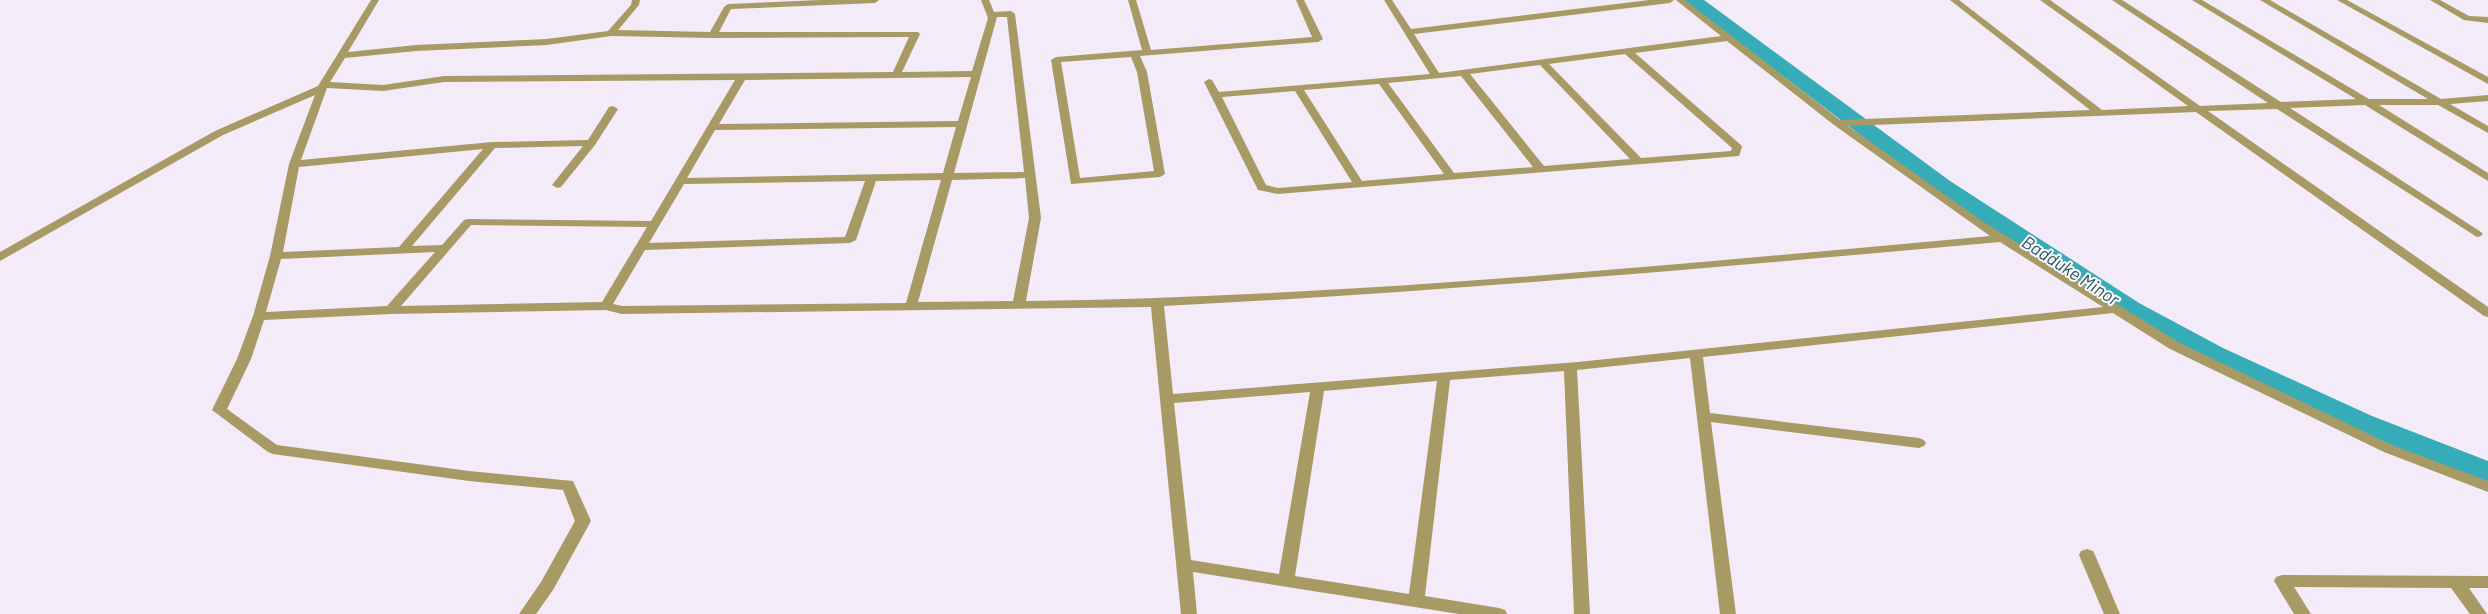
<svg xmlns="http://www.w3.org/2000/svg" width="2488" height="614" viewBox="0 0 2488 614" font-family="Barlow,sans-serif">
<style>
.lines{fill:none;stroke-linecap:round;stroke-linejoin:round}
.canal{fill:#36acb9;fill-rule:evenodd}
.minor{fill:#a89a65;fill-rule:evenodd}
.labels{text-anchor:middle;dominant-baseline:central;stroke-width:4;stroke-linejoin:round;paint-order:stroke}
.water-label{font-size:18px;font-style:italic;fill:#24555b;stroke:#fdfaff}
</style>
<rect width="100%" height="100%" fill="#f3ebf7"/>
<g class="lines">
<!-- canal -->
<path class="canal" d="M 1683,0 L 1704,0 L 1950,181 L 2139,303 L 2223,348 L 2372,416 L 2488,461 L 2488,483 L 2352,430 L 2203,360 L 2121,315 L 1934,191 Z"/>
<!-- minor -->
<g class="minor">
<path d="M 371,0 L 379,0 L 348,52 L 416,45 L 547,39 L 608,31 L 631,5 L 632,0 L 640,0 L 639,5 L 618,30 L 710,32 L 724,7 L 728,4 L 820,0 L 879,0 L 875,3 L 731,9 L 719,32 L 918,32 L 920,34 L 902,72 L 972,71 L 988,18 L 981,0 L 989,0 L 994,12 L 1011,11 L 1015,14 L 1041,218 L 1026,301 C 1348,297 1669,265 1990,236 L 1834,125 L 1727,41 L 1635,53 L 1741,145 L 1742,147 L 1739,156 L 1278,194 L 1258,190 L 1204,82 L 1209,79 L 1212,80 L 1219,92 L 1430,74 L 1384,0 L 1392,0 L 1411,29 L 1649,0 L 1674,0 L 1670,3 L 1414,34 L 1439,73 L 1721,36 L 1676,0 L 1685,0 L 1840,120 L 2090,110 L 1950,0 L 1959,0 L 2102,110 L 2188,106 L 2040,0 L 2050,0 L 2200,106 L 2268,103 L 2112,0 L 2122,0 L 2281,102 L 2356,99 L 2192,0 L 2202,0 L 2369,99 L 2428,99 L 2260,0 L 2270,0 L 2441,99 L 2488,95 L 2488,101 L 2450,104 L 2488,126 L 2488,133 L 2438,105 L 2379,105 L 2488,173 L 2488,181 L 2365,105 L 2290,108 L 2481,232 L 2483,234 L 2481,236 L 2477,237 L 2277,109 L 2208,111 L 2488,307 L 2488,317 L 2484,316 L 2196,112 L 1848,126 L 1982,221 L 2180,343 L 2394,446 L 2488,481 L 2488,492 L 2384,452 L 2170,349 L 2113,313 L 1703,357 L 1710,413 L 1919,438 L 1924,440 L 1926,443 L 1924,446 L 1919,448 L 1711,422 L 1736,614 L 1720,614 L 1690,358 L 1577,370 L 1590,614 L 1574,614 L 1564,371 L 1450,380 L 1425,596 L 1499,608 L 1505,610 L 1507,614 L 1459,614 L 1193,572 L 1197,614 L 1181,614 L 1151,307 L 622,314 L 606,310 L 391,314 L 264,320 L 251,359 L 227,409 L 277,445 L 469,471 L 573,481 L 591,521 L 553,590 L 536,614 L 519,614 L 541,582 L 575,521 L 563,490 L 469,481 L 273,454 L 268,452 L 212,410 L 237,359 L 253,316 L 270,256 L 289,164 L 315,95 L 223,135 L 0,261 L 0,252 L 215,131 L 318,86 ZM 997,17 L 1007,17 L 1024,172 L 954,173 ZM 611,36 L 713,38 L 909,37 L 893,72 L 444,76 L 383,85 L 330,82 L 345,58 L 416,51 L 547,45 ZM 1625,54 L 1732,148 L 1731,151 L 1641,158 L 1549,64 ZM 1540,65 L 1630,159 L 1544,166 L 1470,74 ZM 1461,76 L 1533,167 L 1454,173 L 1388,83 ZM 971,77 L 958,121 L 719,124 L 745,80 ZM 735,80 L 651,221 L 468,219 L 464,220 L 442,245 L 412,246 L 495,148 L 583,146 L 552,185 L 557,188 L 561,187 L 595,145 L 618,109 L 613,106 L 609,107 L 588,140 L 492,142 L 301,160 L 327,88 L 383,91 L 444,82 ZM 1379,84 L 1444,174 L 1362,181 L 1304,90 ZM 1295,91 L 1352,182 L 1278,188 L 1266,185 L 1222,97 ZM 956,127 L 943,173 L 687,178 L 715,130 ZM 483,149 L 399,247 L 283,252 L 299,167 ZM 1025,178 L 1029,218 L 1013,301 L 918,302 L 952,180 ZM 941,180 L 906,303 L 622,306 L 613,304 L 645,250 L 850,243 L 856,240 L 876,181 ZM 865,181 L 845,237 L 649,243 L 684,184 ZM 471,225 L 647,227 L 602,302 L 401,306 ZM 2000,242 L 2103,307 L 1578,362 L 1173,394 L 1164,306 C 1443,292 1721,267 2000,242 ZM 435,252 L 387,306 L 266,312 L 281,259 ZM 1437,381 L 1409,594 L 1295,576 L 1324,391 ZM 1310,392 L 1279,574 L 1191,560 L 1174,403 Z"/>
<path d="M 1128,0 L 1136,0 L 1151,50 L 1312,37 L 1296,0 L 1304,0 L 1323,39 L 1318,42 L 1140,56 L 1147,72 L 1165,174 L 1160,177 L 1071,184 L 1051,60 L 1056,57 L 1142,50 ZM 1131,57 L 1137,72 L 1154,171 L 1080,178 L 1061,62 Z"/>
<path d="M 2337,0 L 2347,0 L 2488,77 L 2488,84 Z"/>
<path d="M 2430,0 L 2440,0 L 2469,16 L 2488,17 L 2488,23 L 2464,20 Z"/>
<path d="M 2087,549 L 2093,551 L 2095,555 L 2120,614 L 2104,614 L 2079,555 L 2081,551 Z"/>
<path d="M 2282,575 L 2488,576 L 2488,588 L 2469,588 L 2487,614 L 2470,614 L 2451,588 L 2294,587 L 2311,614 L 2294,614 L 2274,581 L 2276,577 Z"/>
</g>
</g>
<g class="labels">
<!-- water labels -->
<g class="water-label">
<text transform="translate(2071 270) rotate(33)">Badduke Minor</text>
</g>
</g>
</svg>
